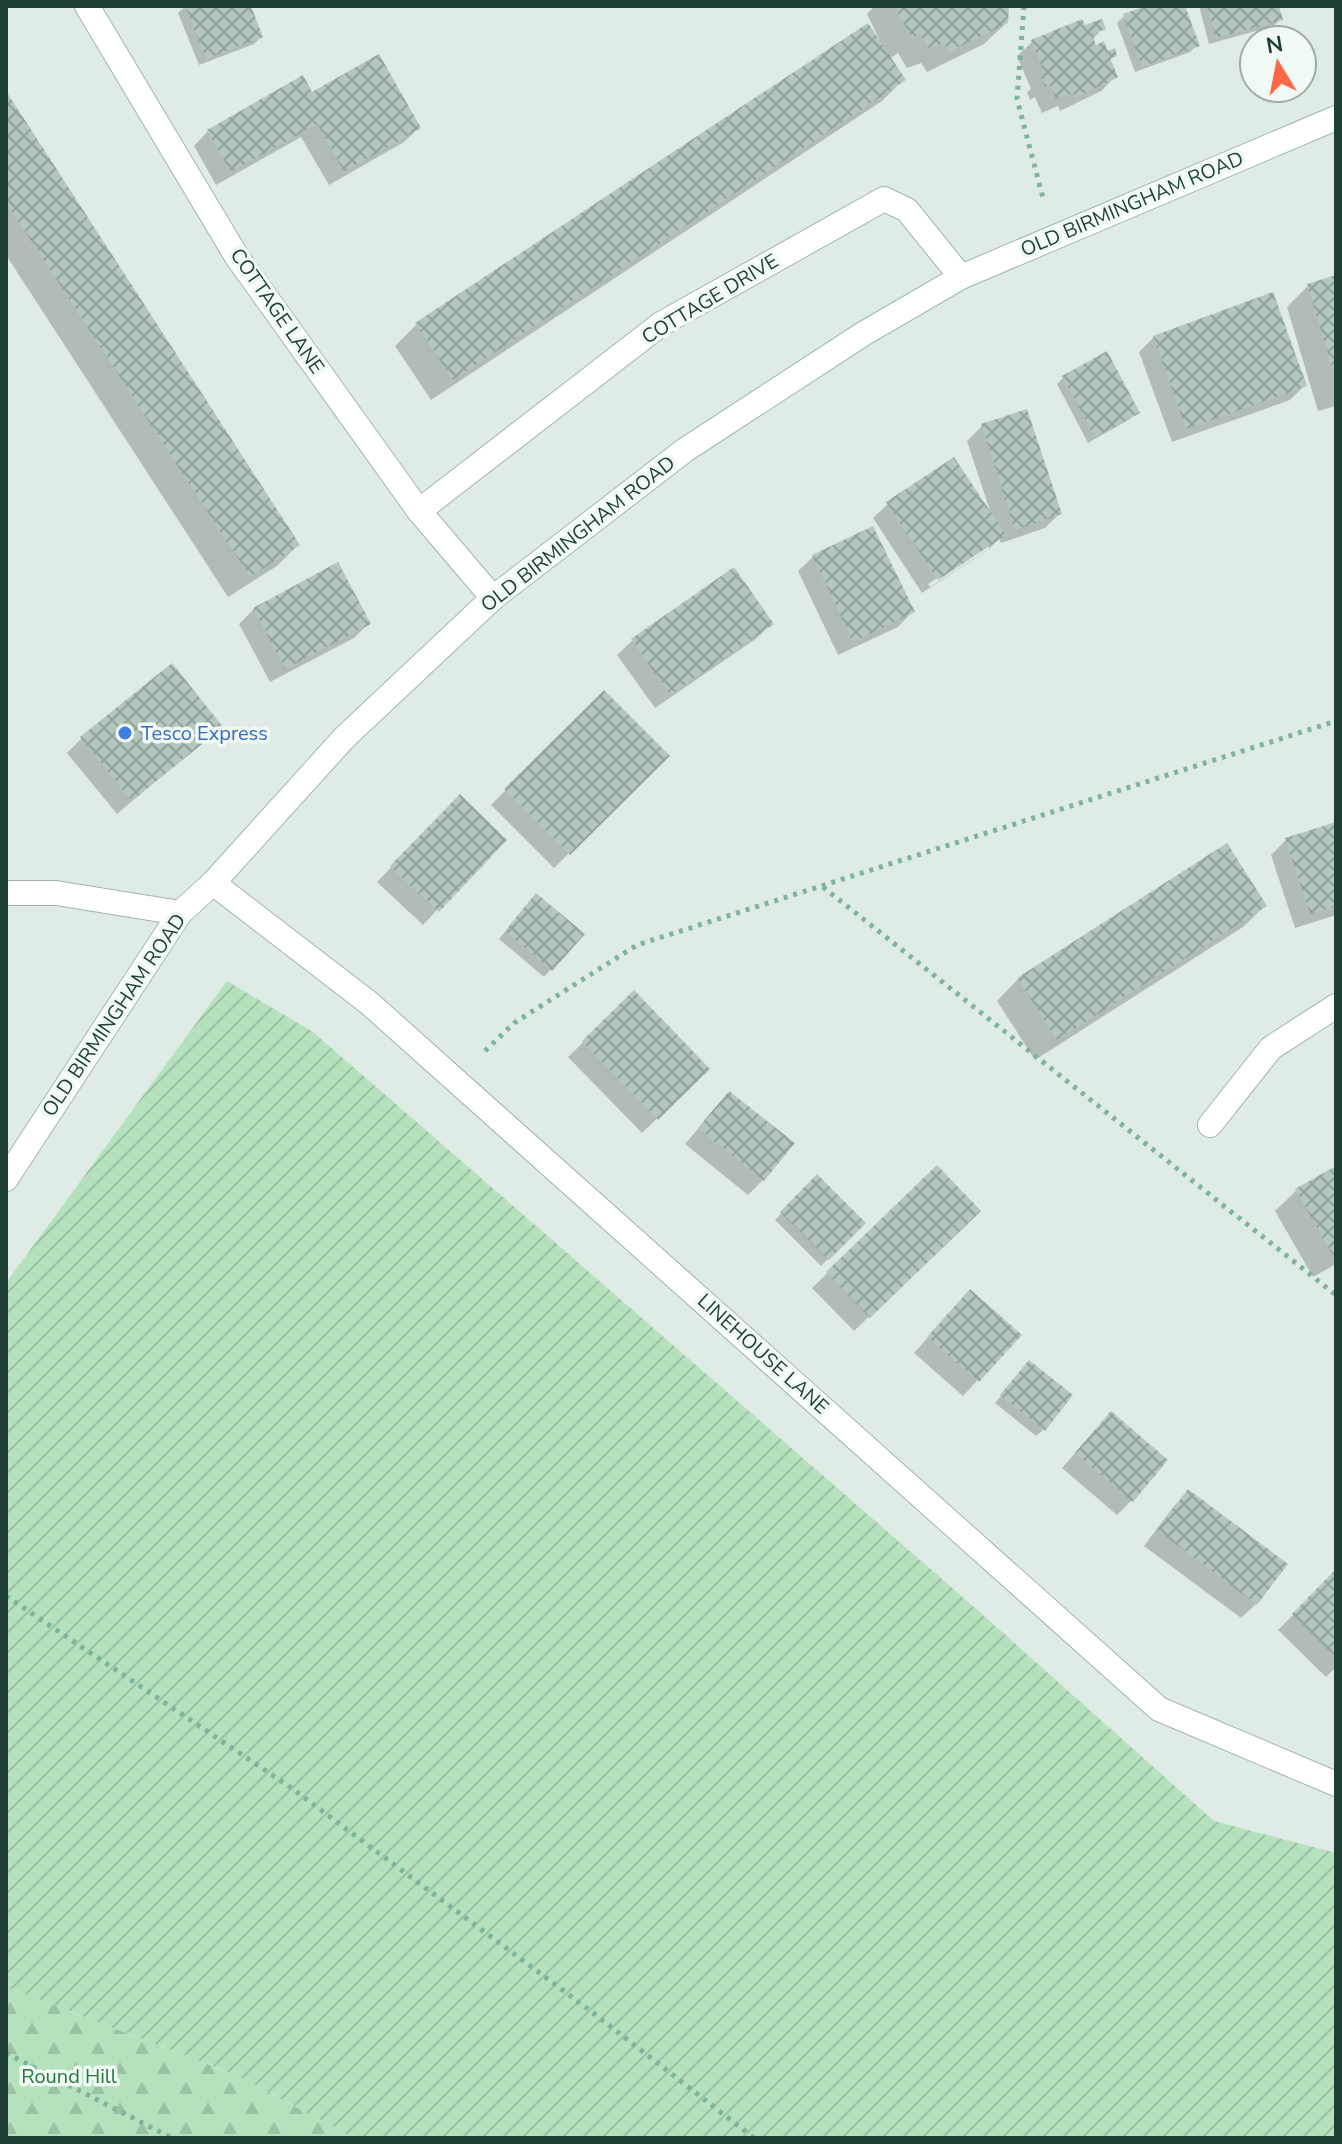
<svg xmlns="http://www.w3.org/2000/svg" width="1342" height="2144" viewBox="0 0 1342 2144" font-family="'Nunito Sans',sans-serif">
<style>
.forest{fill:url(#forest-firs)}
.garden{fill:url(#garden-furrows)}
.shadow{fill:#0003;fill-rule:evenodd}
.building{fill:url(#building-cross-hatch)}
.lines{fill:none;stroke-linecap:round;stroke-linejoin:round}
.minor-casing{stroke:#a1b5ac;stroke-width:26}
.tertiary-casing{stroke:#a1b5ac;stroke-width:26}
.secondary-casing{stroke:#9cbaad;stroke-width:26}
.path{stroke:#7cb49d;stroke-width:5;stroke-dasharray:4 6;stroke-linecap:butt}
.minor{stroke:#fff;stroke-width:24}
.tertiary{stroke:#fff;stroke-width:24}
.secondary{stroke:#fff;stroke-width:24}
.shop-dot{fill:#3f7fe0;stroke:#f0f9f4;stroke-width:3}
.labels{text-anchor:middle;dominant-baseline:central;stroke-width:7;stroke-linejoin:round;paint-order:stroke}
.street-label{font-size:20px;fill:#1e3f33;stroke:#f0f9f4}
.shop-label{font-size:20px;fill:#366cbe;stroke:#f0f9f4;text-anchor:start}
.park-label{font-size:20px;fill:#237a3d;stroke:#f0f9f4}
</style>
<defs>
<pattern id="forest-firs" width="22" height="20" patternUnits="userSpaceOnUse" patternTransform="scale(2)"><rect width="22" height="20" fill="#b5e1bd"/><path d="M5 1l3.5 6h-7zM16 11l3.5 6h-7z" fill="#9bc2a3"/></pattern>
<pattern id="garden-furrows" width="10" height="10" patternUnits="userSpaceOnUse" patternTransform="scale(2)"><rect width="10" height="10" fill="#b5e1bd"/><path d="M-1 1l2-2M0 10L10 0M9 11l2-2" fill="none" stroke="#9bc2a3"/></pattern>
<pattern id="building-cross-hatch" width="8" height="8" patternUnits="userSpaceOnUse" patternTransform="scale(2)"><rect width="8" height="8" fill="#b4c7be"/><path d="M0 0l8 8M0 8l8-8" fill="none" stroke="#92a39b"/></pattern>
</defs>
<rect width="100%" height="100%" fill="#dfece5"/>
<!-- forest -->
<path class="forest" d="M 6,1987 L 236,2075 L 354,2138 L 6,2138 Z"/>
<!-- garden -->
<path class="garden" d="M 227,981 L 313,1032 L 966,1600 L 1214,1821 L 1336,1853 L 1336,2138 L 354,2138 L 236,2075 L 6,1987 L 6,1283 Z"/>
<!-- shadow -->
<g class="shadow">
<path d="M 186,6 L 249,6 L 261,37 L 254,44 L 199,65 L 178,13 Z"/>
<path d="M 875,6 L 1007,6 L 1006,23 L 984,44 L 927,72 L 921,63 L 907,68 L 898,53 L 889,59 L 903,80 L 882,101 L 431,400 L 395,346 L 416,325 L 867,26 L 878,42 L 880,41 L 867,14 Z"/>
<path d="M 1152,6 L 1183,6 L 1197,45 L 1190,52 L 1135,72 L 1117,23 L 1124,16 Z"/>
<path d="M 1199,6 L 1277,6 L 1281,19 L 1274,26 L 1209,44 Z"/>
<path d="M 1084,28 L 1103,28 L 1092,40 L 1095,47 L 1115,55 L 1109,61 L 1116,76 L 1101,91 L 1060,111 L 1058,106 L 1042,113 L 1035,97 L 1030,100 L 1027,92 L 1031,89 L 1017,56 L 1032,42 Z"/>
<path d="M 6,95 L 298,545 L 277,566 L 228,597 L 6,255 Z"/>
<path d="M 311,95 L 419,128 L 404,142 L 329,185 L 301,137 L 216,185 L 194,146 L 208,131 Z"/>
<path d="M 1336,277 L 1336,406 L 1318,411 L 1287,307 L 1308,286 Z"/>
<path d="M 1154,337 L 1304,386 L 1290,400 L 1172,442 L 1139,352 Z"/>
<path d="M 1064,377 L 1137,412 L 1130,419 L 1088,443 L 1057,384 Z"/>
<path d="M 982,426 L 1060,513 L 1045,528 L 1001,543 L 999,539 L 988,550 L 922,593 L 873,518 L 888,504 L 991,514 L 967,441 ZM 989,544 L 989,549 L 930,587 L 928,584 Z"/>
<path d="M 813,557 L 912,612 L 898,627 L 838,655 L 798,571 Z"/>
<path d="M 734,569 L 772,623 L 757,638 L 655,708 L 617,655 L 632,641 Z"/>
<path d="M 254,609 L 369,623 L 354,638 L 270,682 L 239,624 Z"/>
<path d="M 604,692 L 667,756 L 554,868 L 491,805 Z"/>
<path d="M 220,726 L 117,814 L 67,753 L 81,739 Z"/>
<path d="M 460,796 L 437,910 L 423,925 L 377,882 Z"/>
<path d="M 1336,824 L 1336,915 L 1295,928 L 1271,855 L 1286,840 Z"/>
<path d="M 1226,845 L 1265,906 L 1243,927 L 1035,1060 L 997,1001 L 1018,979 Z"/>
<path d="M 530,902 L 582,934 L 544,977 L 499,939 Z"/>
<path d="M 634,993 L 707,1069 L 642,1133 L 568,1057 Z"/>
<path d="M 729,1093 L 763,1180 L 748,1195 L 685,1144 Z"/>
<path d="M 937,1167 L 978,1211 L 854,1331 L 812,1288 Z"/>
<path d="M 1336,1168 L 1336,1264 L 1313,1277 L 1275,1211 L 1297,1190 Z"/>
<path d="M 817,1177 L 863,1223 L 821,1266 L 775,1220 Z"/>
<path d="M 956,1306 L 1019,1335 L 963,1396 L 914,1353 Z"/>
<path d="M 1022,1370 L 1043,1430 L 1036,1436 L 995,1403 Z"/>
<path d="M 1096,1429 L 1132,1500 L 1117,1515 L 1062,1468 Z"/>
<path d="M 1188,1492 L 1256,1604 L 1241,1618 L 1144,1546 L 1174,1506 Z"/>
<path d="M 1336,1572 L 1336,1667 L 1326,1677 L 1278,1630 Z"/>
</g>
<!-- building -->
<g class="building">
<path d="M 185,6 L 251,6 L 263,37 L 206,59 Z"/>
<path d="M 895,6 L 1009,6 L 1008,23 L 949,52 L 943,43 L 929,48 L 919,33 L 912,39 Z"/>
<path d="M 1146,6 L 1185,6 L 1200,46 L 1142,67 L 1123,14 Z"/>
<path d="M 1207,6 L 1279,6 L 1283,20 L 1216,38 Z"/>
<path d="M 1082,19 L 1085,25 L 1102,19 L 1106,29 L 1092,34 L 1096,45 L 1104,41 L 1108,51 L 1115,48 L 1117,56 L 1110,58 L 1118,77 L 1075,98 L 1073,93 L 1056,99 L 1050,84 L 1045,87 L 1040,76 L 1045,74 L 1031,40 Z"/>
<path d="M 868,23 L 906,80 L 453,380 L 415,323 Z"/>
<path d="M 379,54 L 421,128 L 344,172 L 317,124 L 231,172 L 207,130 L 303,75 L 312,92 Z"/>
<path d="M 6,91 L 300,545 L 250,577 L 6,202 Z"/>
<path d="M 1336,275 L 1336,377 L 1335,377 L 1307,284 Z"/>
<path d="M 1273,292 L 1307,386 L 1186,429 L 1153,336 Z"/>
<path d="M 1107,351 L 1140,413 L 1095,437 L 1062,376 Z"/>
<path d="M 1027,409 L 1062,514 L 1015,530 L 981,424 Z"/>
<path d="M 954,457 L 1006,535 L 938,580 L 886,502 Z"/>
<path d="M 873,526 L 915,612 L 853,642 L 812,555 Z"/>
<path d="M 338,562 L 371,624 L 285,669 L 253,608 Z"/>
<path d="M 734,567 L 774,624 L 670,695 L 631,639 Z"/>
<path d="M 172,663 L 223,727 L 132,801 L 80,737 Z"/>
<path d="M 604,690 L 670,756 L 570,855 L 504,789 Z"/>
<path d="M 460,794 L 507,840 L 439,912 L 390,866 Z"/>
<path d="M 1336,822 L 1336,906 L 1310,914 L 1285,838 Z"/>
<path d="M 1227,843 L 1267,906 L 1057,1040 L 1017,978 Z"/>
<path d="M 536,893 L 585,934 L 552,971 L 505,931 Z"/>
<path d="M 634,990 L 710,1069 L 658,1120 L 582,1041 Z"/>
<path d="M 729,1091 L 795,1143 L 764,1181 L 698,1128 Z"/>
<path d="M 937,1165 L 981,1211 L 870,1318 L 826,1272 Z"/>
<path d="M 1336,1166 L 1336,1260 L 1295,1189 Z"/>
<path d="M 817,1174 L 866,1223 L 829,1260 L 780,1212 Z"/>
<path d="M 970,1289 L 1022,1335 L 979,1382 L 927,1337 Z"/>
<path d="M 1029,1360 L 1073,1395 L 1045,1431 L 1000,1395 Z"/>
<path d="M 1111,1411 L 1168,1460 L 1133,1502 L 1075,1453 Z"/>
<path d="M 1188,1489 L 1288,1564 L 1257,1605 L 1157,1530 Z"/>
<path d="M 1336,1569 L 1336,1658 L 1292,1614 Z"/>
</g>
<g class="lines">
<defs>
<g id="minor">
<path d="M 87,6 L 237,257 L 419,511 L 493,598"/>
<path d="M 419,511 L 661,324 L 884,199 L 907,210 L 961,277"/>
<path d="M 1210,1125 L 1271,1048 L 1336,1006"/>
</g>
<g id="tertiary">
<path d="M 213,883 L 369,1003 L 1159,1709 L 1336,1784"/>
<path d="M 6,893 L 56,893 L 180,913"/>
</g>
<path id="secondary" d="M 6,1179 L 180,913 L 213,883 L 344,738 L 493,598 L 685,450 L 863,334 L 961,277 L 1336,118"/>
</defs>
<!-- minor casing -->
<use href="#minor" class="minor-casing"/>
<!-- tertiary casing -->
<use href="#tertiary" class="tertiary-casing"/>
<!-- secondary casing -->
<use href="#secondary" class="secondary-casing"/>
<!-- path -->
<g class="path">
<path d="M 1024,6 L 1017,99 L 1043,198"/>
<path d="M 823,887 L 1336,1295"/>
<path d="M 485,1051 L 514,1023 L 637,945 L 1336,721"/>
<path d="M 6,1596 L 290,1787 L 588,2009 L 754,2138"/>
<path d="M 6,2053 L 172,2138"/>
</g>
<!-- minor -->
<use href="#minor" class="minor"/>
<!-- tertiary -->
<use href="#tertiary" class="tertiary"/>
<!-- secondary -->
<use href="#secondary" class="secondary"/>
</g>
<!-- markers -->
<circle class="shop-dot" cx="125" cy="733" r="8"/>
<g class="labels">
<!-- street labels -->
<g class="street-label">
<text transform="translate(1132 204) rotate(-23)">OLD BIRMINGHAM ROAD</text>
<text transform="translate(710 299) rotate(-31)">COTTAGE DRIVE</text>
<text transform="translate(277 311) rotate(55)">COTTAGE LANE</text>
<text transform="translate(578 534) rotate(-38)">OLD BIRMINGHAM ROAD</text>
<text transform="translate(114 1015) rotate(-56)">OLD BIRMINGHAM ROAD</text>
<text transform="translate(763 1354) rotate(42)">LINEHOUSE LANE</text>
</g>
<!-- shop labels -->
<g class="shop-label">
<text x="141" y="733">Tesco Express</text>
</g>
<!-- park labels -->
<g class="park-label">
<text x="69" y="2076">Round Hill</text>
</g>
</g>
<!-- border -->
<rect width="1342" height="2144" fill="none" stroke="#1e3f33" stroke-width="16"/>
<!-- north arrow -->
<g transform="translate(1278 64) rotate(350)"><circle r="38" fill="#f0f9f4" stroke="#9cafa7" stroke-width="2"/>
<path d="M0-6L14 30L0 20L-14 30Z" fill="#ff674b"/>
<text y="-12" font-size="22" font-weight="bold" text-anchor="middle" fill="#1e3f33">N</text>
</g>
</svg>
